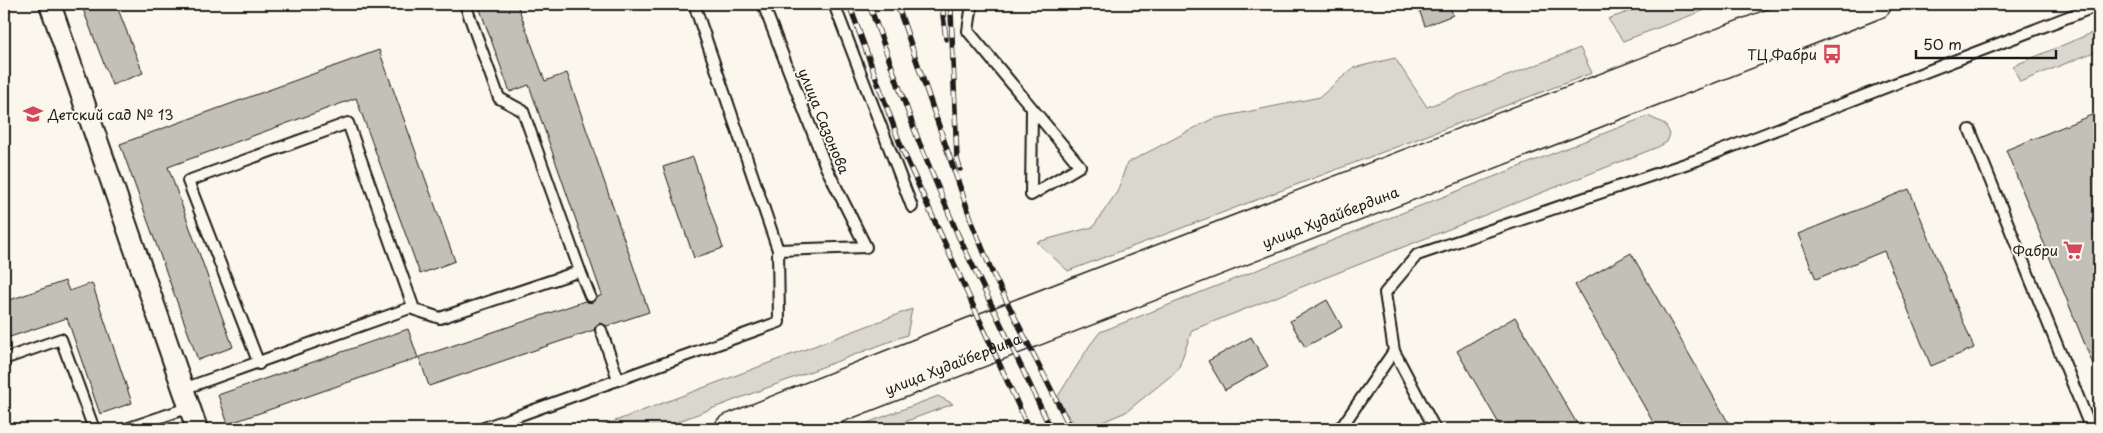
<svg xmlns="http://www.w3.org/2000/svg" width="2103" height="433" viewBox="0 0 2103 433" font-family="'Playpen Sans',sans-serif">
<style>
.green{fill:#dad7ce;stroke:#7b7a75}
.building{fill:#c3c0b8;stroke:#1c1c1c}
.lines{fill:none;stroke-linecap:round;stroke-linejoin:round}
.lane-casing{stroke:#1c1c1c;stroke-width:14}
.street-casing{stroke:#1c1c1c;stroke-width:24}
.primary-casing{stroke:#1c1c1c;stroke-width:31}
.lane{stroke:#fbf7ec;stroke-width:10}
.street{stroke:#fbf7ec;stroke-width:20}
.primary{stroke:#fbf7ec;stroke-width:28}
.rail-casing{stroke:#1c1c1c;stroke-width:5.5}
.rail{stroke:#fbf7ec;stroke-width:4;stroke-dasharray:11;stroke-linecap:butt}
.labels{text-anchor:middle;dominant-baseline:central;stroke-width:4;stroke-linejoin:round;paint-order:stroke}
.poi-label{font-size:14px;fill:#1c1c1c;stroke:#fbf7ec;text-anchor:end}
.street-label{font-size:14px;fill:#1c1c1c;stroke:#fbf7ec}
</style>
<rect width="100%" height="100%" fill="#fbf7ec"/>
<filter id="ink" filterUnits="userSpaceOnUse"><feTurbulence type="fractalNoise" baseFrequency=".02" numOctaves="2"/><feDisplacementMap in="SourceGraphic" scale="10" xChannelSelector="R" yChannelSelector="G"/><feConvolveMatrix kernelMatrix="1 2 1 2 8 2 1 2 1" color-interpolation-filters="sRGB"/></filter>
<g filter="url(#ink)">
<!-- green -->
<g class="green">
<path d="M 1650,4 L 1721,4 L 1623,41 L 1608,19 Z"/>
<path d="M 2099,30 L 2099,50 L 2020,82 L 2013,66 Z"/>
<path d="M 1580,48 L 1592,73 L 1068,271 L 1037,242 L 1093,227 L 1117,192 L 1127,163 L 1212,119 L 1320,97 L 1353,68 L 1395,58 L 1427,107 Z"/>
<path d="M 1648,116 L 1665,124 L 1670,134 L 1667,142 L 1658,147 L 1192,330 L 1178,370 L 1126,412 L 1086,429 L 1080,429 L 1055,401 L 1090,345 L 1100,332 Z"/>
<path d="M 912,309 L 907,335 L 658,429 L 594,429 Z"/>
<path d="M 938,396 L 953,404 L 885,429 L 851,429 Z"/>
</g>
<!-- building -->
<g class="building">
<path d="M 81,4 L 116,4 L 143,73 L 112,85 Z"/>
<path d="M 478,4 L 517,4 L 545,81 L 567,73 L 649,312 L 607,326 L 599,323 L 596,326 L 594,330 L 429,386 L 419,357 L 585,301 L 592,302 L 597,297 L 602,295 L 529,85 L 510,92 Z"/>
<path d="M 1417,4 L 1449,4 L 1453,15 L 1425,26 Z"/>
<path d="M 379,50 L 455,261 L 420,274 L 356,98 L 168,167 L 233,347 L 198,360 L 120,144 Z"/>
<path d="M 2099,112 L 2099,379 L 2006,150 Z"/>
<path d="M 693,157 L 723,248 L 694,258 L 663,167 Z"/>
<path d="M 1909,189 L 1974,348 L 1931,366 L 1884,251 L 1816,279 L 1798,234 Z"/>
<path d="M 1631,253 L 1732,429 L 1657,429 L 1575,285 Z"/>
<path d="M 65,281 L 69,291 L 92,283 L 132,403 L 100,414 L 67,318 L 4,339 L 4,302 Z"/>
<path d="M 1327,300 L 1342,327 L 1305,347 L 1290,321 Z"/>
<path d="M 1515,317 L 1580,429 L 1502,429 L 1457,351 Z"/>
<path d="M 408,329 L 418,358 L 228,424 L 218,395 Z"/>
<path d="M 1251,337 L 1268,366 L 1225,390 L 1208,361 Z"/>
</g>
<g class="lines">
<defs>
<g id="lane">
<path d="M 465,4 L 499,98 L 523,111 L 580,271"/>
<path d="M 694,4 L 778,250 L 866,247 L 826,167 L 763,4"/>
<path d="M 834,4 L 912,207"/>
<path d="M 972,4 L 968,31 L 1080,166 L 1031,195 L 1032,108"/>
<path d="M 1970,130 L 2091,429"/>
<path d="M 601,330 L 618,379"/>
<path d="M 4,359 L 61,339 L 94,429"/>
<path d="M 259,364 L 188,181 L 348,123 L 414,309"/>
<path d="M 183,389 L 410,308 L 440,318 L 580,271 L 590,296"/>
<path d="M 126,429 L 190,407"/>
<path d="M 481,429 L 779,322 L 778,250"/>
<path d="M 1336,429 L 1343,425 L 1394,351"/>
<path d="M 1435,429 L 1394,351 L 1385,293 L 1417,255 L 1697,160 L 2099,5"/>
</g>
<path id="street" d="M 50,4 L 197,429"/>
<g id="primary">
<path d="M 729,429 L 969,333 L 1821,4"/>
<path id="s1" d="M 784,429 L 1877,4"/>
</g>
</defs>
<!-- lane casing -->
<use href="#lane" class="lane-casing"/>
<!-- street casing -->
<use href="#street" class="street-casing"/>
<!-- primary casing -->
<use href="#primary" class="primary-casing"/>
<!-- lane -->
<use href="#lane" class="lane"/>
<!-- street -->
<use href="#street" class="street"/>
<!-- primary -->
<use href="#primary" class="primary"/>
<defs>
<g id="rail">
<path d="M 849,4 L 902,149 L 1029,429"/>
<path d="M 869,4 L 919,142 L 958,235 L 1051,429"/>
<path d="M 897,4 L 973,225 L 992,272 L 1071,429"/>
<path d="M 944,4 L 943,15 L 946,39"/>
<path d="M 953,4 L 951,11 L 957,159 L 960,169"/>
</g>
</defs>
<!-- rail casing -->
<use href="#rail" class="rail-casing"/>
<!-- rail -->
<use href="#rail" class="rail"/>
</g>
</g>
<!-- icons -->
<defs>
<symbol id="bus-bare" viewBox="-9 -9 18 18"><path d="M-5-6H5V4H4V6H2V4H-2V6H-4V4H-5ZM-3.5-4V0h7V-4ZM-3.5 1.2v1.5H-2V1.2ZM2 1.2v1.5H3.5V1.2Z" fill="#d1495b" stroke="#fbf7ec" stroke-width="2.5" paint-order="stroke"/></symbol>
<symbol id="school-bare" viewBox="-9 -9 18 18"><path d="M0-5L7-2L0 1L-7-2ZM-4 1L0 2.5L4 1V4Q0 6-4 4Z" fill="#d1495b" stroke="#fbf7ec" stroke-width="2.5" paint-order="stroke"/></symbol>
<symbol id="supermarket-bare" viewBox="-9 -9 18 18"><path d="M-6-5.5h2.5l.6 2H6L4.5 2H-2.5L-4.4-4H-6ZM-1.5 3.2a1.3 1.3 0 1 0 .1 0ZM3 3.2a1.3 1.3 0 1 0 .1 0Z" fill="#d1495b" stroke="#fbf7ec" stroke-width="2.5" paint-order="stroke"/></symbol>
</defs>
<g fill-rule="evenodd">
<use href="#bus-bare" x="1818" y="40" width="28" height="28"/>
<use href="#school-bare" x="19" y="100" width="28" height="28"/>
<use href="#supermarket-bare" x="2059" y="236" width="28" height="28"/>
</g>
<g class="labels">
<!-- poi labels -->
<g class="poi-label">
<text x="1817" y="54">ТЦ Фабри</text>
<text x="48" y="114" text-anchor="start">Детский сад № 13</text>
<text x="2058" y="250">Фабри</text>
</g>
<!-- street labels -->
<g class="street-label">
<text transform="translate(824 121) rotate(68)">улица Сазонова</text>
<text stroke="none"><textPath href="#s1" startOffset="586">улица Худайбердина</textPath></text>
<text stroke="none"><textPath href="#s1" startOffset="181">улица Худайбердина</textPath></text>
</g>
</g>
<!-- margin -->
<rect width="2103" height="433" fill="none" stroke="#fbf7ec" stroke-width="20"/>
<rect x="10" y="10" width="2083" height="413" fill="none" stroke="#1c1c1c" stroke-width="2" filter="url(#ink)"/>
<!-- scale -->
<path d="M1916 50v8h140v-8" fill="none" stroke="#1c1c1c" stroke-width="2.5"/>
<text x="1923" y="50" font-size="15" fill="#1c1c1c" stroke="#fbf7ec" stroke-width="4" paint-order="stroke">50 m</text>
</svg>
